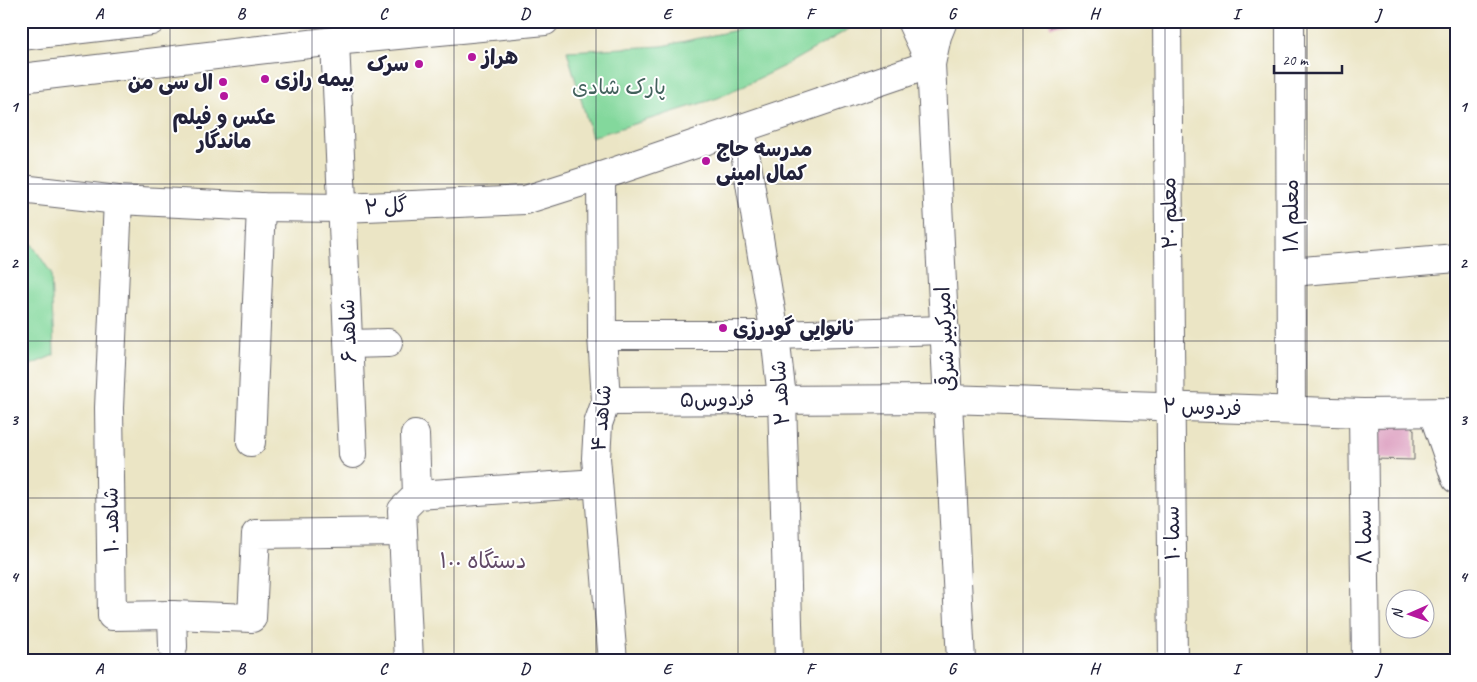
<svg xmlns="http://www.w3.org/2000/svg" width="1477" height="682" viewBox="0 0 1477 682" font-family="Caveat,'Playpen Sans Arabic',sans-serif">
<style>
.green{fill:#83d89c;stroke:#527d6c}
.building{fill:#d995b9}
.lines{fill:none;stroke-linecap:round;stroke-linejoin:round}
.minor-casing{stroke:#68666b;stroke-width:30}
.major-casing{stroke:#68666b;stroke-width:30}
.minor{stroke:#fff;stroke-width:28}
.major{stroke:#fff;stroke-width:28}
.grid{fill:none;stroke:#22223b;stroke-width:1;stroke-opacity:0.55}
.poi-dot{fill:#b5179e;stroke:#fff;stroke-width:2}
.labels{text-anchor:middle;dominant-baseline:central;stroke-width:4;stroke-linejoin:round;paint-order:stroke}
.poi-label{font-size:21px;font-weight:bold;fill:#22223b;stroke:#fff;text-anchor:start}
.park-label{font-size:21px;fill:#44625d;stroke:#fff}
.street-label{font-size:21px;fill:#22223b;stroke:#fff}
.neighbourhood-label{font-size:22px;fill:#624a67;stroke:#fff}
.neatline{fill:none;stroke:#22223b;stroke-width:2}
.grid-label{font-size:16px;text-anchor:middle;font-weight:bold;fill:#22223b}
</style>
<rect width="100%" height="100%" fill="#fff"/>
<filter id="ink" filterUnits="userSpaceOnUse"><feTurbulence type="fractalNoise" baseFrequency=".02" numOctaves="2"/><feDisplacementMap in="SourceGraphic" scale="10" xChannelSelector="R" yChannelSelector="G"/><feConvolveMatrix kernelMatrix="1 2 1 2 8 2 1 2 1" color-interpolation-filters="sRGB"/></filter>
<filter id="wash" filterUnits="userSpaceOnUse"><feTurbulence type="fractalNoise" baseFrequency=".0096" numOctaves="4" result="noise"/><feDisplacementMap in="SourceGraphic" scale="20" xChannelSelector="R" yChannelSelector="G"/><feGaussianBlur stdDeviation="1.12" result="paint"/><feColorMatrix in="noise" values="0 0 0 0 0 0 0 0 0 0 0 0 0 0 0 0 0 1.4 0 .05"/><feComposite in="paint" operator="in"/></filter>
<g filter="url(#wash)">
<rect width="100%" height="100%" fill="#ebe5c5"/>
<!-- green -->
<g class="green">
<path d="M 779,21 L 842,21 L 849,29 L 784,66 L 718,98 L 592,137 L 567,51 L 662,46 Z"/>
<path d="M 21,228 L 51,273 L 54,355 L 21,369 Z"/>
</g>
<g id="blocks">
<!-- building -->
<g class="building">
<path d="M 1049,21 L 1072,21 L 1072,22 L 1050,27 Z"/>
<path d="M 1406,419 L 1414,430 L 1414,460 L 1374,459 L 1375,428 L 1385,420 Z"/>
</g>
</g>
</g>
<g filter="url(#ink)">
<use href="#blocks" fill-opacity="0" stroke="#68666b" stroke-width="1"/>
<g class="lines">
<defs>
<g id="minor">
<path d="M 1167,21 L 1173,661"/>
<path d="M 1290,21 L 1291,410"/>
<path d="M 335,41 L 353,454"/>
<path d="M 741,128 L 775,335 L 782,398 L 789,661"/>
<path d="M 601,176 L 602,335 L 606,401 L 598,424 L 596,458 L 613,661"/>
<path d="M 21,189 L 118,200 L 261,207 L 343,208 L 525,200 L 601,176 L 931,64"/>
<path d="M 118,200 L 109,408 L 112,616 L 172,615 L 252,618 L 256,534 L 403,532"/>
<path d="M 1291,272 L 1456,258"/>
<path d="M 602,335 L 775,335 L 945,330"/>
<path d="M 349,344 L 388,343"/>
<path d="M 606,401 L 948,399 L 1363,413 L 1456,412"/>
<path d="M 1363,413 L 1366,661"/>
<path d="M 1433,413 L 1456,479"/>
<path d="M 415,435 L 417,495"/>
<path d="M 251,442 L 261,207"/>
<path d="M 172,615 L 173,647"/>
<path d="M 409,661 L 402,510 L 417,495 L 598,483"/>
</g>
<g id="major">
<path d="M 911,21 L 931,64 L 961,661"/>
<path d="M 21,36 L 151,21"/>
<path d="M 931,64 L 937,36 L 943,21"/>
<path d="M 21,78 L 335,41 L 545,21"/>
</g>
</defs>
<!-- minor casing -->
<use href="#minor" class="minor-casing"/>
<!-- major casing -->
<use href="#major" class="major-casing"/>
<!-- minor -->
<use href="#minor" class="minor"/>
<!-- major -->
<use href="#major" class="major"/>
</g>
</g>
<!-- grid -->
<path class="grid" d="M 170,21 L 170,661M 312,21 L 312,661M 454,21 L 454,661M 596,21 L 596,661M 738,21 L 738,661M 881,21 L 881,661M 1023,21 L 1023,661M 1165,21 L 1165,661M 1307,21 L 1307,661M 21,184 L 1456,184M 21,341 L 1456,341M 21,498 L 1456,498"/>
<!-- markers -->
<g class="poi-dot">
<circle cx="472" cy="57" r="5"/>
<circle cx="419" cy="64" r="5"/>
<circle cx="265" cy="79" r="5"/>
<circle cx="223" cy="82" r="5"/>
<circle cx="224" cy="96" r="5"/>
<circle cx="706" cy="161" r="5"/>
<circle cx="723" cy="328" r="5"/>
</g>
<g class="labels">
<!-- poi labels -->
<g class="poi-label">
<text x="482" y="57">هراز</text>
<text x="409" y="64" text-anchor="end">سرک</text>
<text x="275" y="79">بیمه رازی</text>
<text x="213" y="82" text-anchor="end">ال سی من</text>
<text x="224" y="117" text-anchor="middle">عکس و فیلم<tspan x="224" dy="24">ماندگار</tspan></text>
<text x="716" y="149">مدرسه حاج<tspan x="716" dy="24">کمال امینی</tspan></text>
<text x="733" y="328">نانوایی گودرزی</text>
</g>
<!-- park labels -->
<g class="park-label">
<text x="619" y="87">پارک شادی</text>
</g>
<!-- street labels -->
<g class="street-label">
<text transform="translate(386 206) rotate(-3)">گل ۲</text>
<text transform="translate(1169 213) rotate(-91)">معلم ۲۰</text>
<text transform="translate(1291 216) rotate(-90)">معلم ۱۸</text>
<text transform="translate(348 331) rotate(-92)">شاهد ۶</text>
<text transform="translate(945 339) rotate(-93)">امیرکبیر شرقی</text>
<text transform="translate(780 393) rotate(-94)">شاهد ۲</text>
<text transform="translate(717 399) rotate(-1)">فردوس۵</text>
<text transform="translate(1202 407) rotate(2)">فردوس ۲</text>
<text transform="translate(601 418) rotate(-85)">شاهد ۴</text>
<text transform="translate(111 520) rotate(-91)">شاهد ۱۰</text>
<text transform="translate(1172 533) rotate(-91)">سما ۱۰</text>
<text transform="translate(1364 537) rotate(-91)">سما ۸</text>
</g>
<!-- neighbourhood labels -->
<g class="neighbourhood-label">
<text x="483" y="561">۱۰۰ دستگاه</text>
</g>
</g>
<!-- margin -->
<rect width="1477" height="682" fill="none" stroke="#fff" stroke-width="55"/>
<!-- north arrow -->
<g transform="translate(1410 614) rotate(268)"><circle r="24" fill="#ffffff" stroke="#a7a7b1"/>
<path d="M0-4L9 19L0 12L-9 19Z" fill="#b5179e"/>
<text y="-8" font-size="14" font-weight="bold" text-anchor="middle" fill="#22223b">N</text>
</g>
<!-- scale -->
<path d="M1274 65v8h68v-8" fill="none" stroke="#22223b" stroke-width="2.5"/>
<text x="1282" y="65" font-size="15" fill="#22223b" stroke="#ffffff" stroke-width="4" paint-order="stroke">20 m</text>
<rect x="28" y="28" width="1422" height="626" class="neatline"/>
<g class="grid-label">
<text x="99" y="19">A</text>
<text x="241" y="19">B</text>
<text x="383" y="19">C</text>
<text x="525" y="19">D</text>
<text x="667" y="19">E</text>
<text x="810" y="19">F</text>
<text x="952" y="19">G</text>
<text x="1094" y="19">H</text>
<text x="1236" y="19">I</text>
<text x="1378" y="19">J</text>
<text x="14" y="112">1</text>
<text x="1463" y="112">1</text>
<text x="14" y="268">2</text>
<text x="1463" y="268">2</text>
<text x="14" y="425">3</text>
<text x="1463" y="425">3</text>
<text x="14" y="582">4</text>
<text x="1463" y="582">4</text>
<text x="99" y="674">A</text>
<text x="241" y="674">B</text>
<text x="383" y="674">C</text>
<text x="525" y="674">D</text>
<text x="667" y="674">E</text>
<text x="810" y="674">F</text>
<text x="952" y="674">G</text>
<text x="1094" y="674">H</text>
<text x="1236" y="674">I</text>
<text x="1378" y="674">J</text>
</g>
</svg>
